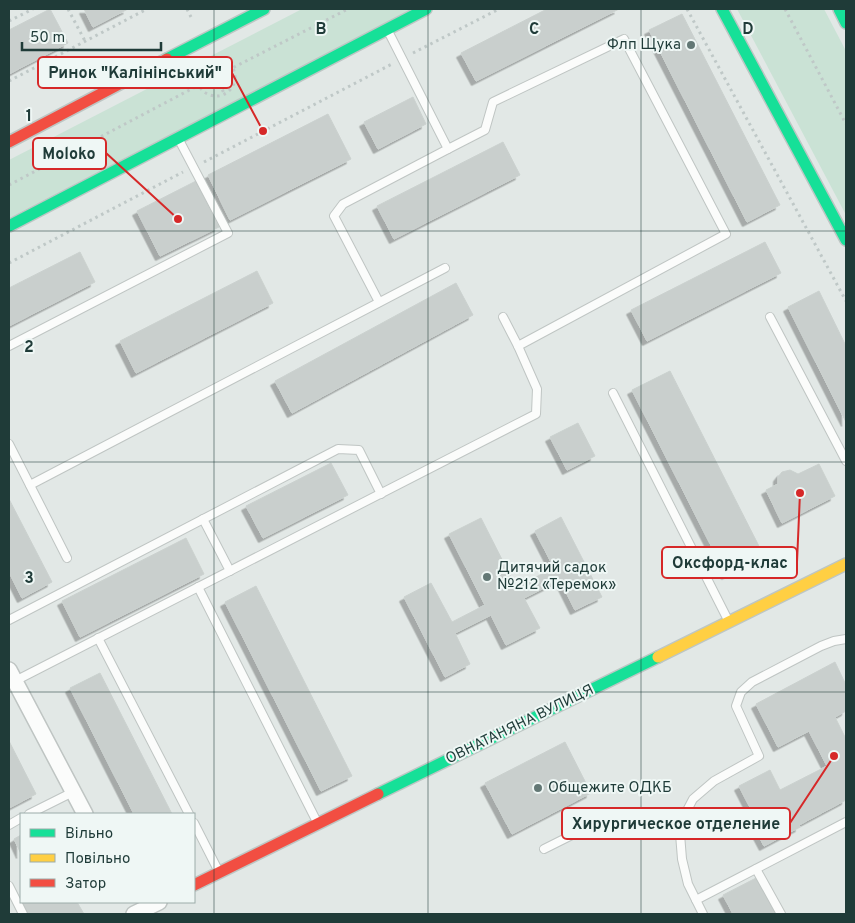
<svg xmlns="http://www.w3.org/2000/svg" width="855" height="923" viewBox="0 0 855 923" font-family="Overpass,sans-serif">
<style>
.green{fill:#cae2d5}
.building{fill:#c9cfcd;stroke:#cbd1cf;filter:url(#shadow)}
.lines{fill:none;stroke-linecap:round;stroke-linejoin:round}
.lane-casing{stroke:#bfc5c3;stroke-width:10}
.street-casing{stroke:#bfc5c3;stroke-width:18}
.fast-casing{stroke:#bdc6c4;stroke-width:14}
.slow-casing{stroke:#bdc6c4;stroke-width:14}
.jam-casing{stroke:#bdc6c4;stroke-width:14}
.path{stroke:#bfc8c7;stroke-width:3;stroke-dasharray:2.5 4;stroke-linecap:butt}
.lane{stroke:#fbfcfb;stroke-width:8}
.street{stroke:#fbfcfb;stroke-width:15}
.fast{stroke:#16e098;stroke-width:11}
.slow{stroke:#ffcf43;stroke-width:11}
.jam{stroke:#f24e42;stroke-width:11}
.grid{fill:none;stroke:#1f3b38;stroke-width:1;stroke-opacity:0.55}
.poi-dot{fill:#637875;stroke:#eff7f5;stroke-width:2}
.labels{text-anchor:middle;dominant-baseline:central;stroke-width:4;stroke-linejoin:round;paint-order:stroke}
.poi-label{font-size:15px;fill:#1f3b38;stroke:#eff7f5;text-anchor:start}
.street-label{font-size:15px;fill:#1f3b38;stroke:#eff7f5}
.grid-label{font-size:16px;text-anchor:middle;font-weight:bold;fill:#1f3b38;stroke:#eff7f5;stroke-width:4;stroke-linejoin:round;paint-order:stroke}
.leader{fill:none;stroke:#d62828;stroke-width:2}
.callout-dot{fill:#d62828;stroke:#eff7f5;stroke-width:2}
.callout{fill:#eff7f5;stroke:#d62828;stroke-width:2}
.callout-label{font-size:16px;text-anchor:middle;font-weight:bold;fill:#1f3b38}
</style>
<defs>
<filter id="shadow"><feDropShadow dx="-4.5" dy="4.5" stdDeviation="0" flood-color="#0004"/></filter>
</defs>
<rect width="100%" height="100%" fill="#e2e8e6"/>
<!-- green -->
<g class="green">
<path d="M 302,9 L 413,9 L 9,218 L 9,160 Z"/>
<path d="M 737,9 L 824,9 L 846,51 L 846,215 Z"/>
</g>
<!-- building -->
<g class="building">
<path d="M 50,9 L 68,43 L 9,74 L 9,30 Z"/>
<path d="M 84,9 L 128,9 L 93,27 Z"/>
<path d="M 547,9 L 619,9 L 476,81 L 461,53 Z"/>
<path d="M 682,14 L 780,205 L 747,222 L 649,30 Z"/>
<path d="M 413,97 L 426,124 L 378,149 L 364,122 Z"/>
<path d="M 328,114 L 351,159 L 230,220 L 208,175 Z"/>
<path d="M 503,142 L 520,175 L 394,239 L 377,206 Z"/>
<path d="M 196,181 L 219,227 L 160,256 L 137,211 Z"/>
<path d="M 765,242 L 781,273 L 647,341 L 631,310 Z"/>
<path d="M 80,252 L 95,282 L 9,326 L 9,288 Z"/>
<path d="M 257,271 L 273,303 L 136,373 L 120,341 Z"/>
<path d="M 456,283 L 473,315 L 292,413 L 275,381 Z"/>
<path d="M 819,291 L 846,346 L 846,422 L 788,307 Z"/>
<path d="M 670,371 L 764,556 L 726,575 L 632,390 Z"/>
<path d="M 578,423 L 595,456 L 567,470 L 550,437 Z"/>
<path d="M 331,463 L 348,495 L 263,538 L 246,506 Z"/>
<path d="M 819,464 L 835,496 L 782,523 L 766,490 L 778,484 L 778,477 L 782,472 L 790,470 L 798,474 Z"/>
<path d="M 9,499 L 52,582 L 22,598 L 9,572 Z"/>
<path d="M 561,517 L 602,597 L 575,610 L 560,580 L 524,598 L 540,628 L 506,645 L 491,615 L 455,633 L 470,664 L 445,677 L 404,597 L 431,583 L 452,622 L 485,605 L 449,534 L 481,518 L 516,587 L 554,568 L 535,531 Z"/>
<path d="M 186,538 L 204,574 L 80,637 L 62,601 Z"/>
<path d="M 256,586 L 352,776 L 321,791 L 225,602 Z"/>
<path d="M 835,662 L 846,685 L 846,711 L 835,717 L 846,739 L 846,800 L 799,825 L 800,827 L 764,846 L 755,829 L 760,827 L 739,786 L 770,770 L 780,790 L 827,766 L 809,731 L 778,747 L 756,704 Z"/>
<path d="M 100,673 L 172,814 L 134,814 L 70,688 Z"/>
<path d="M 9,741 L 36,794 L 9,808 Z"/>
<path d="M 565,742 L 591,793 L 512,834 L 485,783 Z"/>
<path d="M 21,835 L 21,854 L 14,839 Z"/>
<path d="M 758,877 L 777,914 L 733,914 L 723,895 Z"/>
<path d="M 23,902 L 77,902 L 84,914 L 27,914 L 21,903 Z"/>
</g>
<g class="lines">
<defs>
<g id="lane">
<path d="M 388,31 L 448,149 L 485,130 L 493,102 L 624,39 L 726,234 L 518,346"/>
<path d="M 106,66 L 117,84"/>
<path d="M 379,302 L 334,216 L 343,204 L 448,149"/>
<path d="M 770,317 L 846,461"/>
<path d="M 9,346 L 228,233 L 178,138"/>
<path d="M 613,393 L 728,620"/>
<path d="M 9,444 L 67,558"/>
<path d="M 30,485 L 445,268"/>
<path d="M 203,519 L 230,571"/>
<path d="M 198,587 L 317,822"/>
<path d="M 9,620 L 338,449 L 359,450 L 381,494"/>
<path d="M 98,638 L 189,814"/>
<path d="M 15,681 L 536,414 L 537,389 L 518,346 L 503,317"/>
<path d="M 29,814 L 73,792"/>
<path d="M 194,823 L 219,872"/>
<path d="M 9,825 L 21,818"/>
<path d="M 544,849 L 584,829 L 682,820"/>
<path d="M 756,869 L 781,914"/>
<path d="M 9,886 L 23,914"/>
<path d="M 696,900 L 846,822"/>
<path d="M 703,914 L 688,884 L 682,859 L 680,834 L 682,820 L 693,799 L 714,781 L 759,756 L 736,706 L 741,692 L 752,682 L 821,646 L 834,641 L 846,639"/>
</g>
<g id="street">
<path d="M 9,670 L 85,814"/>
<path d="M 134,914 L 159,902"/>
</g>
<g id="fast">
<path d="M 722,9 L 846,240"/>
<path d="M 839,9 L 846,23"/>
<path d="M 167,59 L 264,9"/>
<path d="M 9,226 L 426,9"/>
<path d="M 378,794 L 658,657"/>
</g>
<path id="slow" d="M 658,657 L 846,564"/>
<g id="jam">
<path d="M 9,142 L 167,59"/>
<path d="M 194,885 L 378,794"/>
</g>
</defs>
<!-- lane casing -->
<use href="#lane" class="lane-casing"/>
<!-- street casing -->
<use href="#street" class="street-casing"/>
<!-- fast casing -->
<use href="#fast" class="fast-casing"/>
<!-- slow casing -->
<use href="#slow" class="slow-casing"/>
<!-- jam casing -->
<use href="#jam" class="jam-casing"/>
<!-- path -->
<g class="path">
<path d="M 68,9 L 85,41"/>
<path d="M 187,9 L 191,17"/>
<path d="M 687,9 L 846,301"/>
<path d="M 785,9 L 846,124"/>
<path d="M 9,21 L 33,9"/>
<path d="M 413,53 L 499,9"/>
<circle cx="216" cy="77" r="19"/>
<path d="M 207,61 L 224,93"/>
<path d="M 9,81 L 147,9"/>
<path d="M 204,162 L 392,64"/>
<path d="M 9,185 L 199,85 L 348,9"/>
<path d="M 9,263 L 183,172"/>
</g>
<!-- lane -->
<use href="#lane" class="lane"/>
<!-- street -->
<use href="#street" class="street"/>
<!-- fast -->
<use href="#fast" class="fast"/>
<!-- slow -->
<use href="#slow" class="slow"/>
<!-- jam -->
<use href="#jam" class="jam"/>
</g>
<!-- grid -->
<path class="grid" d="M 214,9 L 214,914M 428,9 L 428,914M 641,9 L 641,914M 9,231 L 846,231M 9,462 L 846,462M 9,692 L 846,692"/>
<!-- markers -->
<g class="poi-dot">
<circle cx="691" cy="45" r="5"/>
<circle cx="487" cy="577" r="5"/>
<circle cx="538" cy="788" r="5"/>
</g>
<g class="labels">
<!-- poi labels -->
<g class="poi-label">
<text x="681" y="45" text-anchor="end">Флп Щука</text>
<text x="497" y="568">Дитячий садок<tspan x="497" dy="17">№212 «Теремок»</tspan></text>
<text x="548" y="788">Общежите ОДКБ</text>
</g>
<!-- street labels -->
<g class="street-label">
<text transform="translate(520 725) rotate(-26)">ОВНАТАНЯНА ВУЛИЦЯ</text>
</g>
</g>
<g class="grid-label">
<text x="321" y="34">B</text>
<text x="534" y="34">C</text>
<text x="748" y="34">D</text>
<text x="29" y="121">1</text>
<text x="29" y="352">2</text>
<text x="29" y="583">3</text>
</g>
<!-- callouts -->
<path class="leader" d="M263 131L232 73M178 219L106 153M800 493L797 562M834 756L790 823"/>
<g class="callout-dot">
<circle cx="263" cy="131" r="5"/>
<circle cx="178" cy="219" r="5"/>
<circle cx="800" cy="493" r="5"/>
<circle cx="834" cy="756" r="5"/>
</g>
<g class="callout">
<rect x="38" y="57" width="194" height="31" rx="5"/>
<rect x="33" y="138" width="73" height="31" rx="5"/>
<rect x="662" y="547" width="135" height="31" rx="5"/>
<rect x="562" y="808" width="228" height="31" rx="5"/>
</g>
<g class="callout-label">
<text x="135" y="78">Ринок "Калінінський"</text>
<text x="69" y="159">Moloko</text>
<text x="730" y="568">Оксфорд-клас</text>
<text x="676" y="829">Хирургическое отделение</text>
</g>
<!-- border -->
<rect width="855" height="923" fill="none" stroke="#1f3b38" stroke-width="20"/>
<!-- legend -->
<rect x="20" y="813" width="175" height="90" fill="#eff7f5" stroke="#9caca9"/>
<rect x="30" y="829" width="25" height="8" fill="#16e098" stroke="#9caca9"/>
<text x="65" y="838" font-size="15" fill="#1f3b38">Вільно</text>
<rect x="30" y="854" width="25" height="8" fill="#ffcf43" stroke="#9caca9"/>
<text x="65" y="863" font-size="15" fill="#1f3b38">Повільно</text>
<rect x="30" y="879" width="25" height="8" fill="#f24e42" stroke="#9caca9"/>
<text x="65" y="888" font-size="15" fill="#1f3b38">Затор</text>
<!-- scale -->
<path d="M22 42v8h139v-8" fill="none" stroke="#1f3b38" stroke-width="2.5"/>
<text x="30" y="42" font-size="15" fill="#1f3b38" stroke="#eff7f5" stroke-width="4" paint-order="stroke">50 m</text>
</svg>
